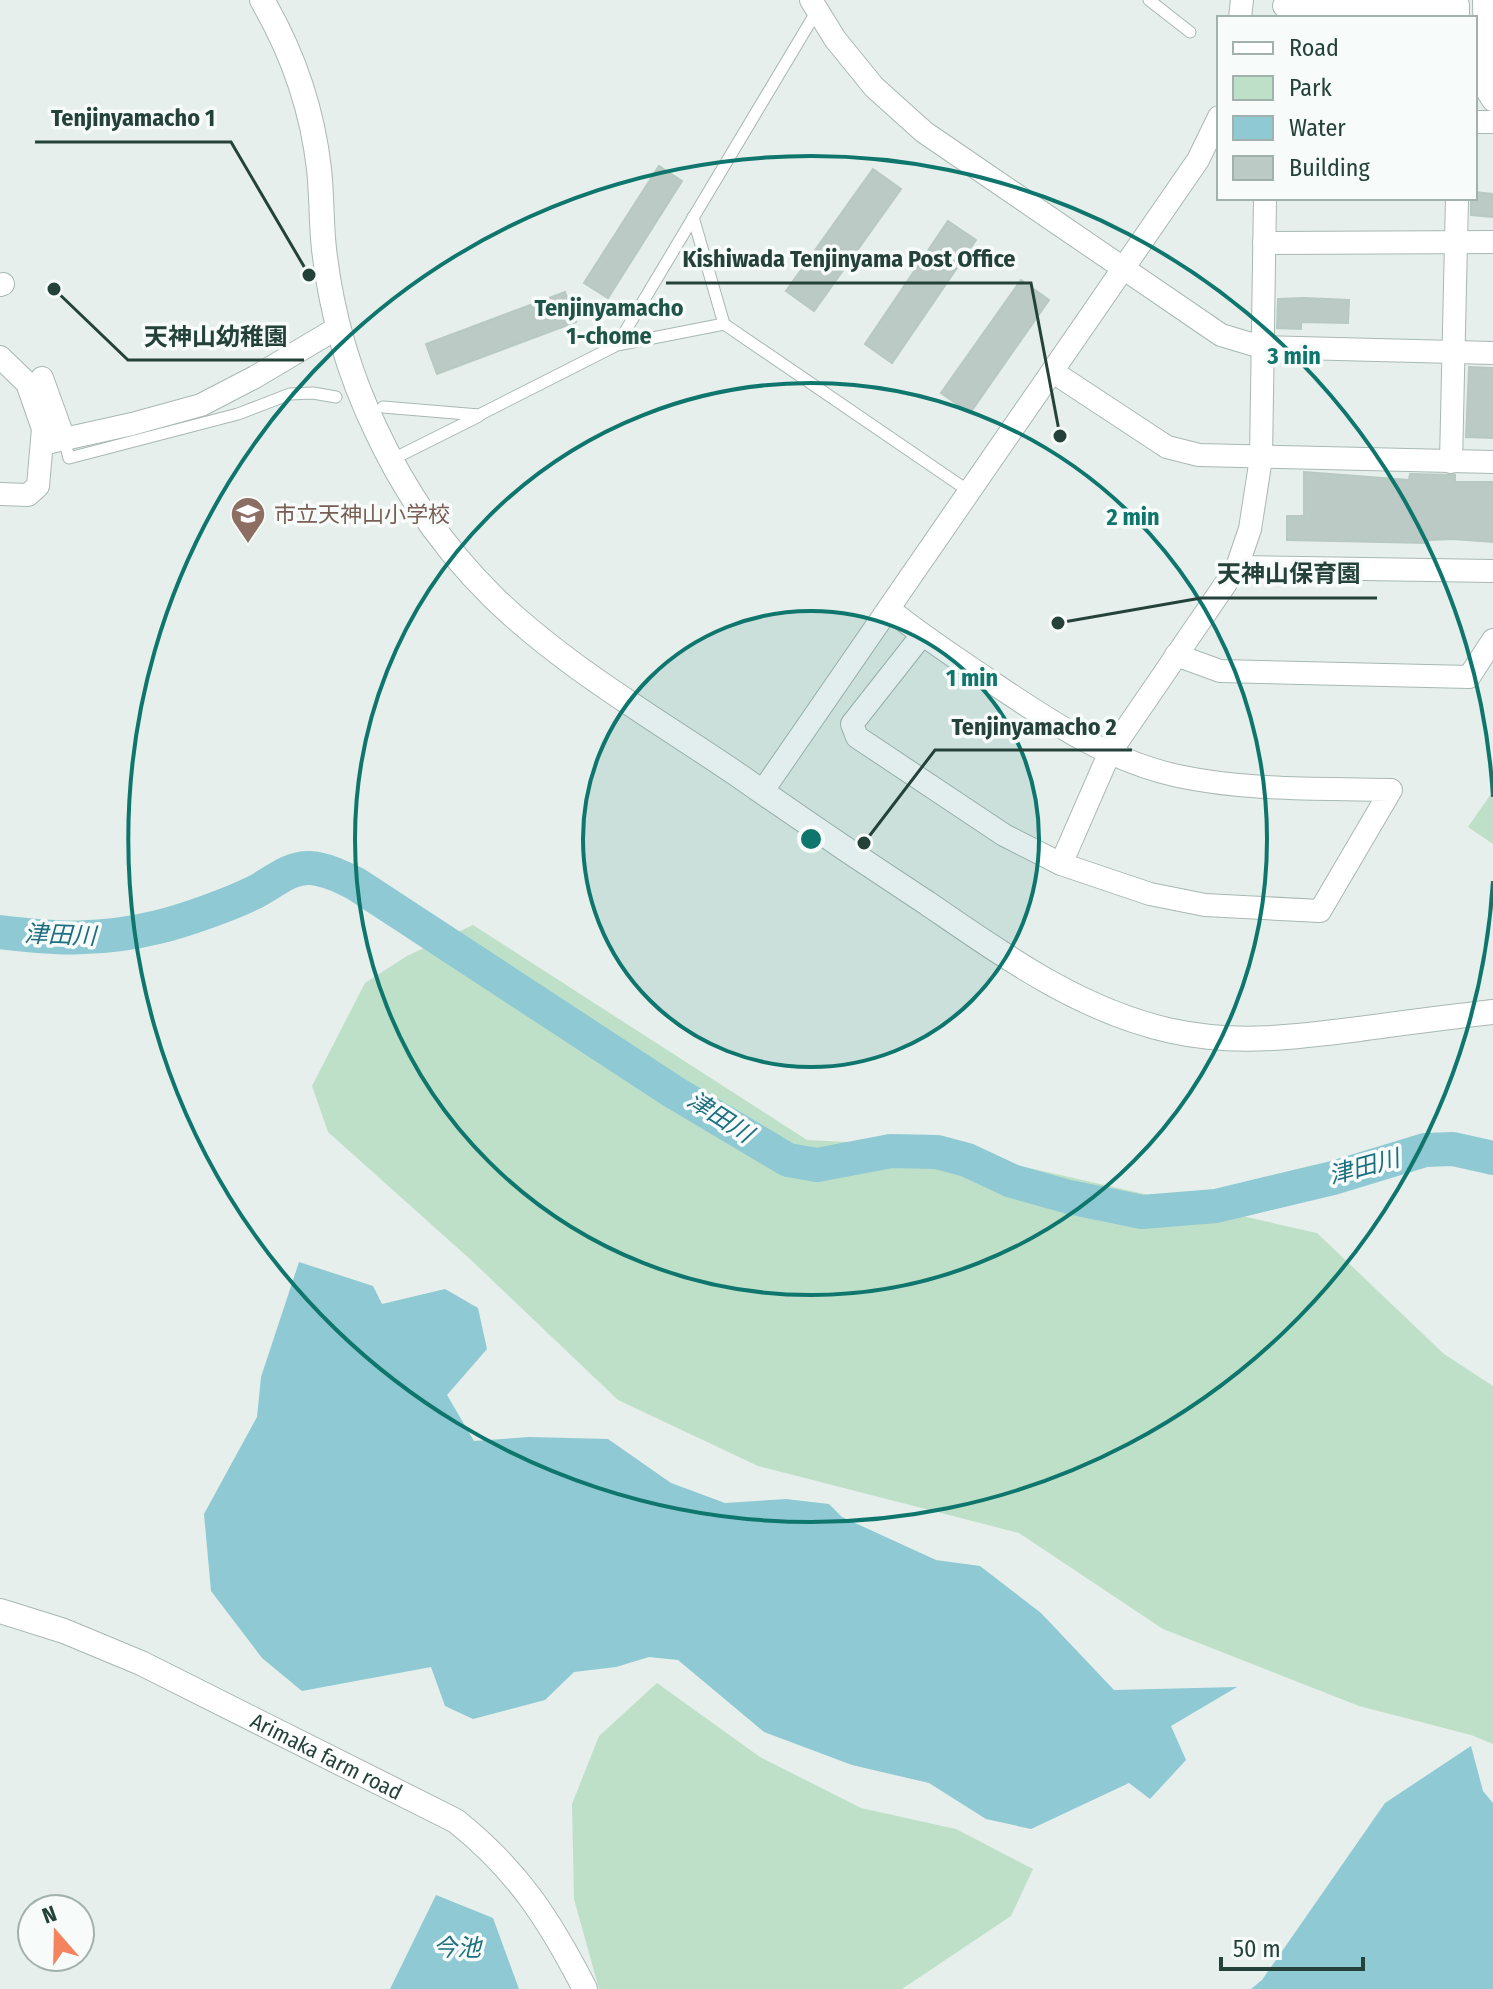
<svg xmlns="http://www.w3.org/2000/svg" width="1493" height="1989" viewBox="0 0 1493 1989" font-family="'Fira Sans Condensed','Noto Sans JP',sans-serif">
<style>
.green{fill:#bfe0c8}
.water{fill:#8ec9d4}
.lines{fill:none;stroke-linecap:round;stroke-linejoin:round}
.river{stroke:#8ec9d4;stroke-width:34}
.building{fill:#bbcac4;stroke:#b8c9c2;stroke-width:2}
.service-casing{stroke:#a8b8b2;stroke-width:13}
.minor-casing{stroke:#a8b8b2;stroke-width:24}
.tertiary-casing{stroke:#a8b8b2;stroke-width:26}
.service{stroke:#fff;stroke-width:11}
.minor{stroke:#fff;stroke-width:22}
.tertiary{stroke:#fff;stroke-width:24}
.ring{fill:none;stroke:#0f766e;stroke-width:4}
.labels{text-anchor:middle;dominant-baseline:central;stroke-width:7;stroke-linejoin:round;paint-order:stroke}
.education-label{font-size:22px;fill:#785e54;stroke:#f7fbf9;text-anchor:start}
.street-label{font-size:22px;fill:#24423a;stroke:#f7fbf9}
.neighbourhood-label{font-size:24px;font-weight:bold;fill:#1f5548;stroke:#f7fbf9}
.water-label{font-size:24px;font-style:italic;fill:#1c6f80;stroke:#f7fbf9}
.centre{fill:#0f766e;stroke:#f7fbf9;stroke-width:4}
.ring-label{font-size:24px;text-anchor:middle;font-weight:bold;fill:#0f766e;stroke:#f7fbf9;stroke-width:7;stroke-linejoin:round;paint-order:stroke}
.leader{fill:none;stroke:#24423a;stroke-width:3}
.callout-dot{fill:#24423a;stroke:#f7fbf9;stroke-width:3}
.callout-label{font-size:24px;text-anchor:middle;font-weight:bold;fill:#24423a;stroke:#f7fbf9;stroke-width:7;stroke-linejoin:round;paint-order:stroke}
</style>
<rect width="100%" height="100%" fill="#e6efeb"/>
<!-- green -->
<g class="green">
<path d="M 1493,791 L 1493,844 L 1468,827 Z"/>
<path d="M 473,925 L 807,1140 L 932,1146 L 1317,1233 L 1444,1354 L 1493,1386 L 1493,1744 L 1471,1735 L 1359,1706 L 1163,1629 L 1019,1533 L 758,1466 L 618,1400 L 471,1260 L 328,1132 L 312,1086 L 365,983 L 407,956 Z"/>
<path d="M 657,1683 L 760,1757 L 861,1808 L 956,1829 L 1033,1869 L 1011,1916 L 902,1989 L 599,1989 L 574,1899 L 572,1804 L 599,1736 Z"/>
</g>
<!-- water -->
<g class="water">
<path d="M 299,1262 L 373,1286 L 382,1304 L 445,1289 L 478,1308 L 487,1349 L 447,1395 L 474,1441 L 529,1437 L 608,1439 L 671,1483 L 725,1503 L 786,1499 L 829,1504 L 842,1517 L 936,1560 L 980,1566 L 1041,1613 L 1114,1690 L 1237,1687 L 1171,1726 L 1186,1760 L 1150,1799 L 1129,1783 L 1031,1829 L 986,1819 L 929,1783 L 852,1765 L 764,1732 L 678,1660 L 649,1657 L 616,1667 L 574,1672 L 545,1700 L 473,1719 L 445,1706 L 431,1667 L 302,1691 L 262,1658 L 211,1591 L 204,1514 L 257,1417 L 261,1377 Z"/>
<path d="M 1471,1746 L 1483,1791 L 1493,1803 L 1493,1989 L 1251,1989 L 1262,1980 L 1385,1803 Z"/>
<path d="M 436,1895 L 493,1918 L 519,1989 L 390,1989 Z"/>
</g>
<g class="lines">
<!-- river -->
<path class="river" d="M 0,932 C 57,939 101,941 158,927 C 184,921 231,904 255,892 C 273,883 289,867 310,868 C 326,869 342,877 356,884 L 672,1091 L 788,1160 L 817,1165 L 891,1151 L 937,1152 L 967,1160 L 1012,1181 L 1069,1197 L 1142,1212 L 1216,1206 L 1333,1178 L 1425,1150 L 1453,1149 L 1493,1158"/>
</g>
<!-- building -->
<g class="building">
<path d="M 659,166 L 682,181 L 608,298 L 584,283 Z"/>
<path d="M 873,169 L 901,189 L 814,311 L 786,291 Z"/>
<path d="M 1475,192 L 1493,194 L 1493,217 L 1471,215 L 1471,198 L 1475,198 Z"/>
<path d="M 948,221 L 976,240 L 892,363 L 865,344 Z"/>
<path d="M 1021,280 L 1049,300 L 970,413 L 941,393 Z"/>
<path d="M 565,292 L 576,322 L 437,374 L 426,344 Z"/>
<path d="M 1304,298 L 1349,300 L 1348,323 L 1301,322 L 1301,329 L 1277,328 L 1278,299 Z"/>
<path d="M 1469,367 L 1493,368 L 1493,438 L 1466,437 Z"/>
<path d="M 1304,472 L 1409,480 L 1410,474 L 1455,475 L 1455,482 L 1493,482 L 1493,542 L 1453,539 L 1428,540 L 1428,543 L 1287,540 L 1287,516 L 1304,516 Z"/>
</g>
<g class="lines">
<defs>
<g id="service">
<path d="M 1149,0 L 1190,32"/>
<path d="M 693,217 L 724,324"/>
<path d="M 617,345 L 818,9"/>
<path d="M 383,407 L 479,415 L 617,345 L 724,324 L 970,492"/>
<path d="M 64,439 L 69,458 L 238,414 L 290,394 L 313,393 L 336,397"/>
<path d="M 391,460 L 479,416"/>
</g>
<g id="minor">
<path d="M 811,0 L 835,39 L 874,87 L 924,132 L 1221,335 L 1261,347 L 1493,353"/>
<path d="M 1484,0 L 1486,89 L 1493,100"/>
<path d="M 1284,6 L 1458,5 L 1458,18"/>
<path d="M 1240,18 L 1242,0"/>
<path d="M 1475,122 L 1493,122"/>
<path d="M 1264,243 L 1493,242"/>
<path d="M 0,285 L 3,284"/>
<path d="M 0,357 L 27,383 L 43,429 L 38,486 L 28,495 L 0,494"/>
<path d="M 1053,372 L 1167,447 L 1199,455 L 1493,462"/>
<path d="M 42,378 L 64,439"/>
<path d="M 42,444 L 132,424 L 201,405 L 255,377 L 339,327"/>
<path d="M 1451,462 L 1457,198"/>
<path d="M 1237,567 L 1493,571"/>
<path d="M 889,609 C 922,636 958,659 993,683 C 1051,722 1109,761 1178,776 C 1248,791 1320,788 1391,790 L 1320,911 L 1205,905 L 1150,894 L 1061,864 L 1004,835 L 857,737 L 852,724 L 922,635"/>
<path d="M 1176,655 L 1220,671 L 1469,677 L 1493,640"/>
<path d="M 762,792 L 1198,160 L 1219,117"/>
<path d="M 1061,864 L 1109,754 L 1237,567 L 1250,529 L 1261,458 L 1265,198"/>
</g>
<g id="tertiary">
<path d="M 262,0 C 293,53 312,107 319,169 C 322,195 321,223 324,249 C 331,311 349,374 376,430 C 405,492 445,550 494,598 C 565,667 659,721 741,777 C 802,820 864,862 927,903 C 1003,955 1080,1011 1172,1031 C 1235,1045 1297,1037 1359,1029 C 1404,1023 1448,1017 1493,1012"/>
<path id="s1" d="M 0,1611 L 64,1631 L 141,1663 L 456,1821 C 518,1871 549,1919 585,1989"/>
</g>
</defs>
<!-- service casing -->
<use href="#service" class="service-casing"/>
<!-- minor casing -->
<use href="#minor" class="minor-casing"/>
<!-- tertiary casing -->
<use href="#tertiary" class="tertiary-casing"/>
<!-- service -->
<use href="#service" class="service"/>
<!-- minor -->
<use href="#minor" class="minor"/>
<!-- tertiary -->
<use href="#tertiary" class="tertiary"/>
</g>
<!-- distance rings -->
<circle cx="811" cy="839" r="228" fill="#0f766e" fill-opacity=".12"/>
<g class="ring">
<circle cx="811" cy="839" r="228"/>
<circle cx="811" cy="839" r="456"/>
<path d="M1493 881A683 683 0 1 1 1493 797"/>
</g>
<!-- icons -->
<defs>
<symbol id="school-pin" viewBox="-11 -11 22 30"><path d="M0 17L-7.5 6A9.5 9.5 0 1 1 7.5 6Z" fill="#8d6e63" stroke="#f7fbf9"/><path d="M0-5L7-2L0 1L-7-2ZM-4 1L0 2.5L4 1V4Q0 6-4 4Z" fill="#fff"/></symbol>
</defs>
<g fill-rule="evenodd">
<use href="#school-pin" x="228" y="494" width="40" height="54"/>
</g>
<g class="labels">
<!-- education labels -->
<g class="education-label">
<text x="274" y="514">市立天神山小学校</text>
</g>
<!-- street labels -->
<g class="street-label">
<text stroke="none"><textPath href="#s1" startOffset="358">Arimaka farm road</textPath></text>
</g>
<!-- neighbourhood labels -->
<g class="neighbourhood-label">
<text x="609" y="308">Tenjinyamacho<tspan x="609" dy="28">1-chome</tspan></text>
</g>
<!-- water labels -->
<g class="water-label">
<text transform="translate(60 935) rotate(2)">津田川</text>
<text transform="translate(720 1117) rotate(33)">津田川</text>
<text transform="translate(1364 1167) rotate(-15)">津田川</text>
<text x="457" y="1948">今池</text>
</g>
</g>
<circle cx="811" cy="839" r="12" class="centre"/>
<g class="ring-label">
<text x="1294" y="364">3 min</text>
<text x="1133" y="525">2 min</text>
<text x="972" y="686">1 min</text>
</g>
<!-- callouts -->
<path class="leader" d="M309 275L231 142H35M1060 436L1031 283H666M54 289L128 360H304M1058 623L1201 598H1377M864 843L935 750H1132"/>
<g class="callout-dot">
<circle cx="309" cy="275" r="8"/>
<circle cx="1060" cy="436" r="8"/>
<circle cx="54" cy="289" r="8"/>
<circle cx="1058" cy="623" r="8"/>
<circle cx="864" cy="843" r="8"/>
</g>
<g class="callout-label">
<text x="133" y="126">Tenjinyamacho 1</text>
<text x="849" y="267">Kishiwada Tenjinyama Post Office</text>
<text x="216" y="345">天神山幼稚園</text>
<text x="1289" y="582">天神山保育園</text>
<text x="1034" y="735">Tenjinyamacho 2</text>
</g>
<!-- legend -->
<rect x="1217" y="16" width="260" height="184" fill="#f7fbf9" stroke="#a3b1ad" stroke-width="2"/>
<rect x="1233" y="42" width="40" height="12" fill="#ffffff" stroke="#a3b1ad" stroke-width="2"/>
<text x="1289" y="56" font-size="24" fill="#24423a">Road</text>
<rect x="1233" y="76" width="40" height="24" fill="#bfe0c8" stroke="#a3b1ad" stroke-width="2"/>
<text x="1289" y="96" font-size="24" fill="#24423a">Park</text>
<rect x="1233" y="116" width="40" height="24" fill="#8ec9d4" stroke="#a3b1ad" stroke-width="2"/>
<text x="1289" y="136" font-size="24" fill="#24423a">Water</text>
<rect x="1233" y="156" width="40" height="24" fill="#bbcac4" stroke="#a3b1ad" stroke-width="2"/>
<text x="1289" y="176" font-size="24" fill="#24423a">Building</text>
<!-- north arrow -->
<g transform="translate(56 1933) rotate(340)"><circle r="38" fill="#f7fbf9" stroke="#a3b1ad" stroke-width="2"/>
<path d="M0-6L14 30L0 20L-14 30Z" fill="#f4845f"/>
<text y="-12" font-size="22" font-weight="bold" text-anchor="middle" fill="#24423a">N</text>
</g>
<!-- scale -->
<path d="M1221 1957v12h142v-12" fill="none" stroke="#24423a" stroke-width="4"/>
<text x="1233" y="1957" font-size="24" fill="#24423a" stroke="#f7fbf9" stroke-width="6" paint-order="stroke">50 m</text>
</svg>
